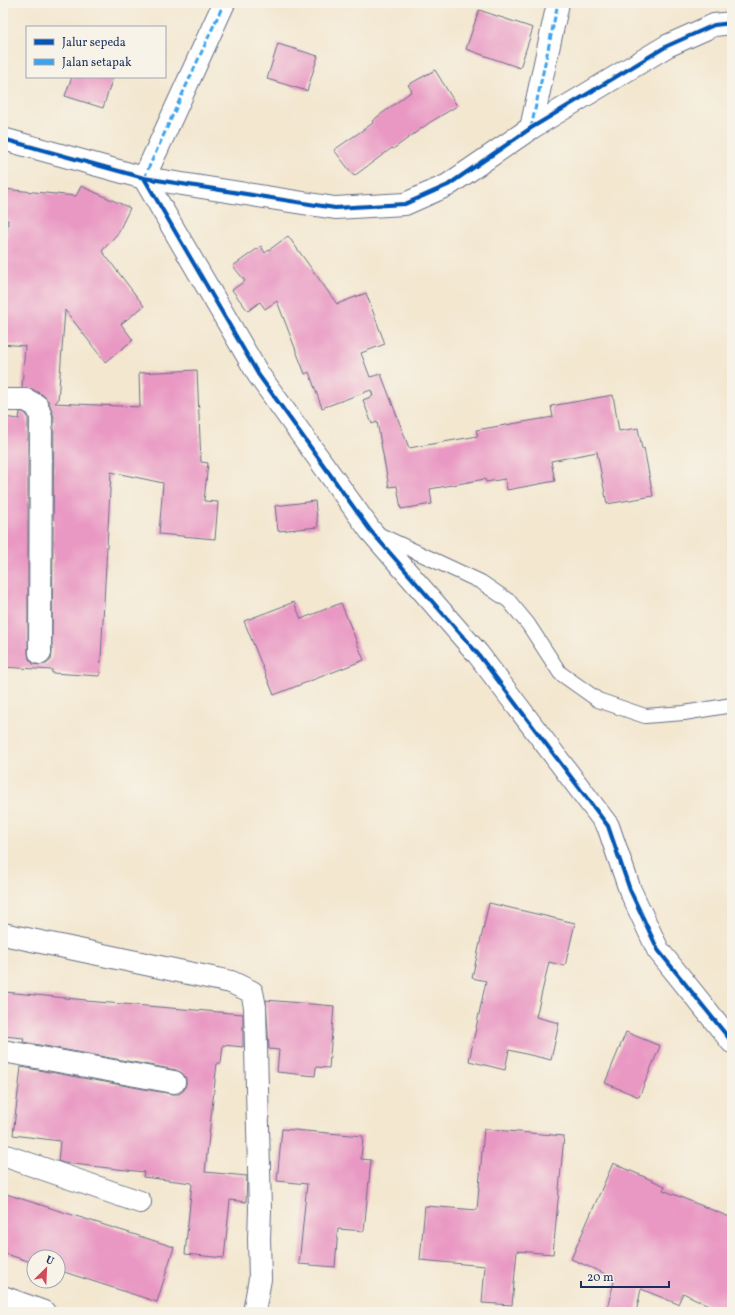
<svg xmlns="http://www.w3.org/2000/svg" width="735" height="1315" viewBox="0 0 735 1315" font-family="Vollkorn,serif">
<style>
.building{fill:#e998c3}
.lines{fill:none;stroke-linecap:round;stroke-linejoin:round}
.service-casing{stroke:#676f86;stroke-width:16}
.minor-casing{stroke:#676f86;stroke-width:24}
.service{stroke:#fff;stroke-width:14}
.minor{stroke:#fff;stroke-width:22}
.quiet{stroke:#3da3ed;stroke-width:3;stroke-dasharray:6 3;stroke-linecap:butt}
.cycleway-casing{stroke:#f7f3e8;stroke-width:6}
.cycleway{stroke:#0057b8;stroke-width:4}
</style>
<rect width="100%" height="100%" fill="#f7f3e8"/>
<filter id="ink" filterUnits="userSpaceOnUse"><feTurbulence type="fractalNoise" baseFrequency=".025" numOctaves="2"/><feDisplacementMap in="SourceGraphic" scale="8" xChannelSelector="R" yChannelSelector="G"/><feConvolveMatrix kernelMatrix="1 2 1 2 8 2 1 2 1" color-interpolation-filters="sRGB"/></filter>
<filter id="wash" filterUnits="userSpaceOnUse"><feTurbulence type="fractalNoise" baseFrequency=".012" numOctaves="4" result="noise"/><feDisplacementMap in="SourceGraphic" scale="16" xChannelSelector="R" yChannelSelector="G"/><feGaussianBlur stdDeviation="0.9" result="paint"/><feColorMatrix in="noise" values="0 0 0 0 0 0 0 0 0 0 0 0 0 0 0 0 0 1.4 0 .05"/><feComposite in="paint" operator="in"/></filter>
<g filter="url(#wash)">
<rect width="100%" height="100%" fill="#f3e7d0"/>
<g id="blocks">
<!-- building -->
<g class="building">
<path d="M 479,10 L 533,28 L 520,68 L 466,49 Z"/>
<path d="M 278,44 L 318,56 L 307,91 L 267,79 Z"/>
<path d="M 435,70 L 457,106 L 429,123 L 393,149 L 392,148 L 354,176 L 334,150 L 373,123 L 372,121 L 412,91 L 408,85 Z"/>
<path d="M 72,77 L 113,77 L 103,108 L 65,96 Z"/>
<path d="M 81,186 L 130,208 L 118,233 L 102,251 L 144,306 L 121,324 L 133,340 L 105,362 L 65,310 L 58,400 L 55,403 L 140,407 L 139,373 L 197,370 L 201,462 L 208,463 L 204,501 L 218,502 L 215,539 L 159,534 L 163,483 L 111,472 L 100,676 L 52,673 L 52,670 L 3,667 L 3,417 L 19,419 L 20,412 L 23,412 L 27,415 L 28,419 L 28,653 L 29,659 L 33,664 L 40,665 L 46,664 L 51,660 L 52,653 L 54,417 L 49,402 L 43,395 L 32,389 L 22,388 L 25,346 L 3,344 L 3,278 L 8,220 L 3,220 L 3,189 L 76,196 Z"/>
<path d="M 288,236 L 337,304 L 366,293 L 385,344 L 361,353 L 370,377 L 381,374 L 409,448 L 478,436 L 476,430 L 553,417 L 551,406 L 613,395 L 619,431 L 638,428 L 642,449 L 644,448 L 653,496 L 607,504 L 597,452 L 551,461 L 555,481 L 507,490 L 505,479 L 486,482 L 485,479 L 430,489 L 432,504 L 401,509 L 397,486 L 389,487 L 377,422 L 372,424 L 363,400 L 373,396 L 371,390 L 322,408 L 309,372 L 305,374 L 277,301 L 265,309 L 260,302 L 248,311 L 232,290 L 245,281 L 233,266 L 261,246 L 265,253 Z"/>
<path d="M 315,501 L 318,527 L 278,531 L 275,506 Z"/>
<path d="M 294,602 L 301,619 L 341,603 L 364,660 L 274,695 L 244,621 Z"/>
<path d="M 489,903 L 575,923 L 565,966 L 549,962 L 536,1017 L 559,1023 L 551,1060 L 509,1050 L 505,1070 L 469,1061 L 486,981 L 472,978 Z"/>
<path d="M 5,992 L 86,1000 L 86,1001 L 243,1014 L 243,1047 L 223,1045 L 221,1063 L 217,1063 L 205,1172 L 247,1176 L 246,1202 L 230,1200 L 224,1258 L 185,1254 L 192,1183 L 143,1177 L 144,1172 L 64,1163 L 58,1161 L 60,1141 L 13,1135 L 21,1067 L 172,1094 L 179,1094 L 184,1090 L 186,1084 L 186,1078 L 182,1073 L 176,1070 L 23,1042 L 24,1038 L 3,1036 Z"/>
<path d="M 266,1000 L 334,1006 L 329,1068 L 316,1067 L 315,1076 L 277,1072 L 279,1050 L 269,1049 Z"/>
<path d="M 626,1032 L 660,1046 L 639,1097 L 605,1083 Z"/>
<path d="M 282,1129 L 363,1136 L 361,1159 L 371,1160 L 364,1231 L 338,1229 L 335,1267 L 299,1264 L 307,1184 L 277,1181 Z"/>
<path d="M 484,1129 L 564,1136 L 553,1254 L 517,1251 L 512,1305 L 482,1303 L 485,1266 L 420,1260 L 425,1206 L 477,1210 Z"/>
<path d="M 613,1163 L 665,1186 L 663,1190 L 732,1218 L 732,1312 L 723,1312 L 683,1293 L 678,1304 L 641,1289 L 636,1312 L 606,1312 L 615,1278 L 571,1259 Z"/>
<path d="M 3,1193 L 174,1247 L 157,1302 L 58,1270 L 58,1257 L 34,1257 L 34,1263 L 3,1253 Z"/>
</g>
</g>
</g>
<g filter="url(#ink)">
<use href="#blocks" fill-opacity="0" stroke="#676f86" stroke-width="1"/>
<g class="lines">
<defs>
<path id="service" d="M 378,534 L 481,582 L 509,601 L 528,624 L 560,673 L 598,700 L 645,716 L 684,713 L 732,705"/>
<g id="minor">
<path d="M 531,128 L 558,3"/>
<path d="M 3,139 L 144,178 L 335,208 L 405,204 L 448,185 L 531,128 L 667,46 L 714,25 L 732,23"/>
<path d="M 144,178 L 258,374 L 370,530 L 478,654 L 608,826 L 630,890 L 658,950 L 732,1042"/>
<path d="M 144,178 L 224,3"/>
<path d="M 3,400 L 26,400 L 37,406 L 41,417 L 40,653"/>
<path d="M 3,934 L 231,982 L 252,992 L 255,1007 L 260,1210 L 259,1238 L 260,1279 L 254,1312"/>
<path d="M 3,1051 L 174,1082"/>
<path d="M 3,1155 L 140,1202"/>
<path d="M 3,1297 L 44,1312"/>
</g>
</defs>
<!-- service casing -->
<use href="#service" class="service-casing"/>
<!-- minor casing -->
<use href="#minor" class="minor-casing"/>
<!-- service -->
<use href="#service" class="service"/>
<!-- minor -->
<use href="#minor" class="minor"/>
<!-- quiet -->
<g class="quiet">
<path d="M 531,128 L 558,3"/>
<path d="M 144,178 L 224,3"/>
</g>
<defs>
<g id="cycleway">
<path d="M 3,139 L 144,178 L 335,208 L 405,204 L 448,185 L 531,128 L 667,46 L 714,25 L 732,23"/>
<path d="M 144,178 L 258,374 L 370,530 L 478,654 L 608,826 L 630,890 L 658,950 L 732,1042"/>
</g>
</defs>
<!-- cycleway casing -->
<use href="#cycleway" class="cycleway-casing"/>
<!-- cycleway -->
<use href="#cycleway" class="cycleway"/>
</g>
</g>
<!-- margin -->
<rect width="735" height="1315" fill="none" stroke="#f7f3e8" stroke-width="16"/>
<!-- legend -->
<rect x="26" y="26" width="140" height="52" fill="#f7f3e8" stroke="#9fa5b1"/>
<rect x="34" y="39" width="20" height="6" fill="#0057b8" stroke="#9fa5b1"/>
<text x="62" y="46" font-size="12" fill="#1b2f5e">Jalur sepeda</text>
<rect x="34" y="59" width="20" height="6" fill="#3da3ed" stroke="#9fa5b1"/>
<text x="62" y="66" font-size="12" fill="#1b2f5e">Jalan setapak</text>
<!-- north arrow -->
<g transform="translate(46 1269) rotate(24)"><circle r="19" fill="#f7f3e8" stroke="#9fa5b1"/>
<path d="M0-3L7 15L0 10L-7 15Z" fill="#d1495b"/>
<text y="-6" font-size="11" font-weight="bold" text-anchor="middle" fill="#1b2f5e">U</text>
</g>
<!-- scale -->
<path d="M581 1281v6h88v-6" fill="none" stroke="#1b2f5e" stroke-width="2"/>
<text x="587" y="1281" font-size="12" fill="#1b2f5e" stroke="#f7f3e8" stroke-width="3" paint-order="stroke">20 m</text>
</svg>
